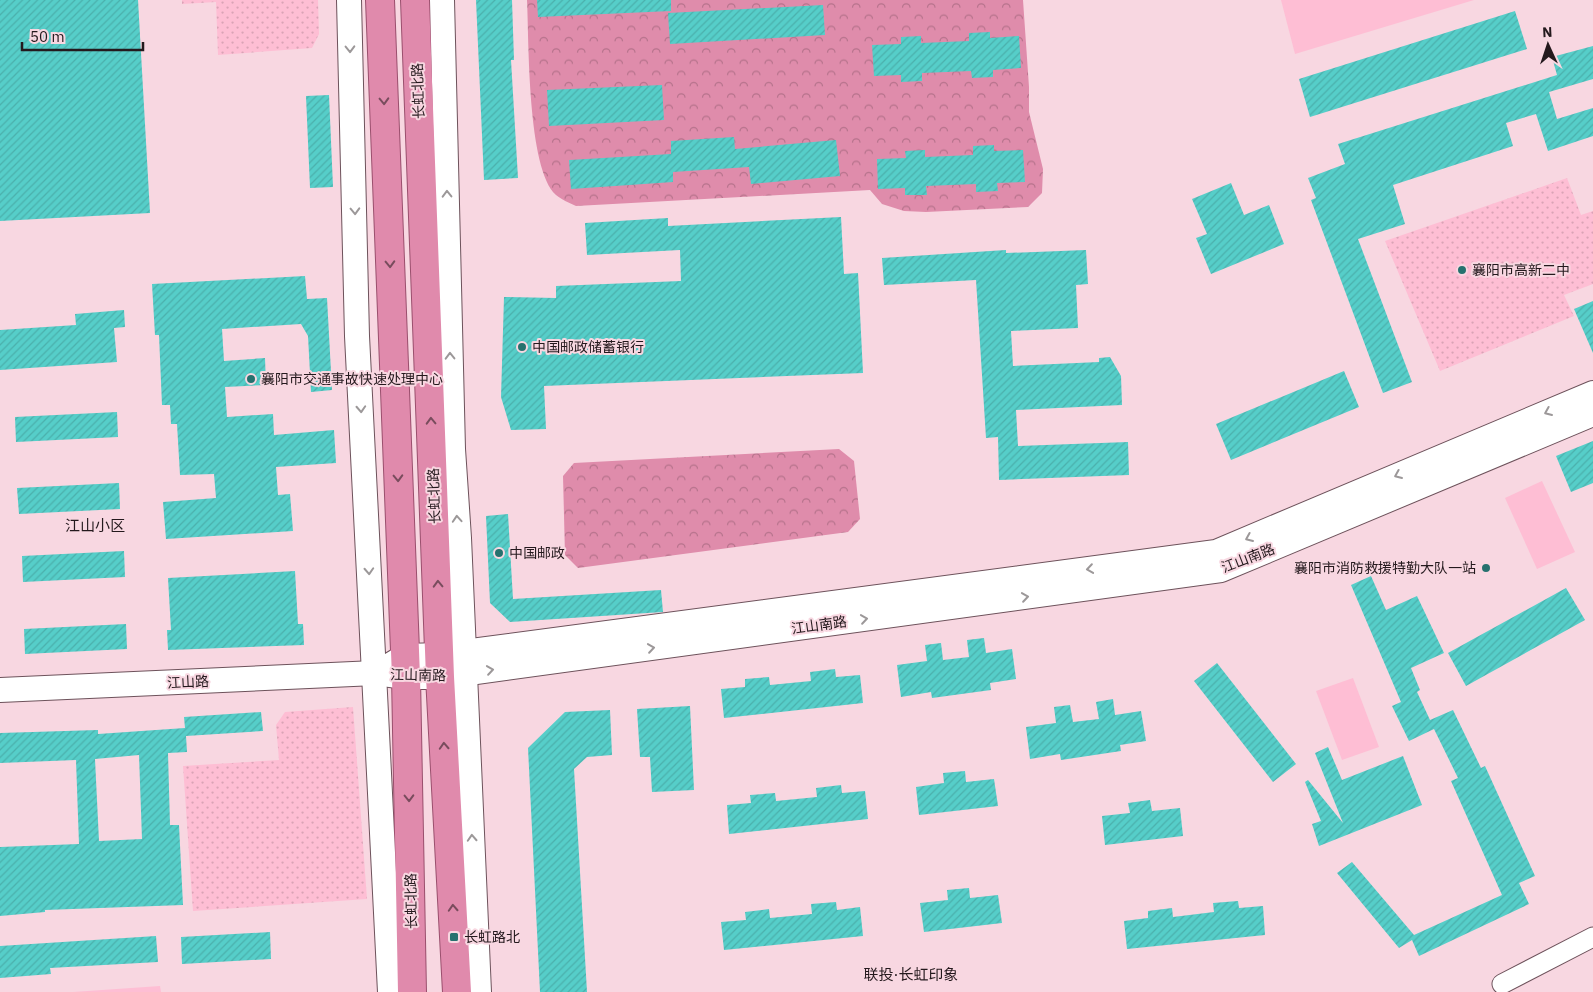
<svg xmlns="http://www.w3.org/2000/svg" width="1593" height="992" viewBox="0 0 1593 992" font-family="'IBM Plex Sans','Noto Sans SC',sans-serif">
<style>
.grass{fill:url(#grass-dots)}
.forest{fill:url(#forest-crowns)}
.pitch{fill:#febed4}
.building{fill:url(#building-hatch);fill-rule:evenodd}
.lines{fill:none;stroke-linecap:round;stroke-linejoin:round}
.minor-casing{stroke:#6d525b;stroke-width:21}
.tertiary-casing{stroke:#6d525b;stroke-width:26}
.trunk-casing{stroke:#9a4f6d;stroke-width:30}
.minor{stroke:#fff;stroke-width:19}
.tertiary{stroke:#fff;stroke-width:24}
.trunk{stroke:#e08aac;stroke-width:28}
.oneway{stroke:#9c9899}
.oneway2{stroke:#794c5d}
.poi-dot{fill:#26716e;stroke:#f8d7e1;stroke-width:2}
.labels{text-anchor:middle;dominant-baseline:central;stroke-width:4;stroke-linejoin:round;paint-order:stroke}
.street-label{font-size:14px;fill:#24191d;stroke:#f8d7e1}
.poi-label{font-size:14px;fill:#24191d;stroke:#f8d7e1;text-anchor:start}
.neighbourhood-label{font-size:15px;fill:#24191d;stroke:#f8d7e1}
</style>
<defs>
<pattern id="grass-dots" width="8" height="8" patternUnits="userSpaceOnUse" patternTransform="scale(1.25)"><rect width="8" height="8" fill="#febed4"/><path d="M2 2h.1M6 6h.1" fill="none" stroke="#daa3b6" stroke-width="1.8" stroke-linecap="round"/></pattern>
<pattern id="forest-crowns" width="20" height="18" patternUnits="userSpaceOnUse" patternTransform="scale(1.25)"><rect width="20" height="18" fill="#df8cab"/><path d="M2 6a3 3 0 1 1 6 0M12 15a3 3 0 1 1 6 0" fill="none" stroke="#b5728b"/></pattern>
<pattern id="building-hatch" width="6" height="6" patternUnits="userSpaceOnUse" patternTransform="scale(1.25)"><rect width="6" height="6" fill="#56cec9"/><path d="M-1 1l2-2M0 6l6-6M5 7l2-2" fill="none" stroke="#4bb0ac"/></pattern>
</defs>
<rect width="100%" height="100%" fill="#f8d7e1"/>
<!-- grass -->
<g class="grass">
<path d="M 182,0 L 318,0 L 319,34 L 312,48 L 218,55 L 216,2 L 182,4 Z"/>
<path d="M 1567,178 L 1581,215 L 1593,211 L 1593,284 L 1564,295 L 1574,316 L 1440,371 L 1385,241 Z"/>
<path d="M 353,707 L 367,899 L 193,911 L 183,766 L 279,760 L 276,725 L 285,712 Z"/>
</g>
<!-- forest -->
<g class="forest">
<path d="M 527,0 L 1023,0 L 1029,87 L 1029,112 L 1043,169 L 1042,193 L 1028,207 L 926,212 L 904,211 L 882,204 L 870,190 L 576,206 C 569,203 561,199 556,195 C 527,169 529,40 527,0 Z"/>
<path d="M 839,449 L 854,461 L 860,519 L 848,532 L 578,568 L 565,555 L 563,476 L 574,463 Z"/>
</g>
<!-- pitch -->
<g class="pitch">
<path d="M 1281,0 L 1474,0 L 1295,54 Z"/>
<path d="M 1542,481 L 1575,552 L 1537,569 L 1505,498 Z"/>
<path d="M 1353,678 L 1379,747 L 1342,760 L 1316,691 Z"/>
<path d="M 160,986 L 161,992 L 73,992 Z"/>
</g>
<!-- building -->
<g class="building">
<path d="M 0,0 L 138,0 L 150,213 L 0,221 Z"/>
<path d="M 476,0 L 512,0 L 514,60 L 511,60 L 518,178 L 484,180 Z"/>
<path d="M 537,0 L 671,0 L 671,11 L 538,17 Z"/>
<path d="M 823,5 L 825,35 L 670,44 L 668,13 Z"/>
<path d="M 1515,11 L 1527,49 L 1310,117 L 1299,79 Z"/>
<path d="M 990,32 L 990,38 L 1019,36 L 1021,68 L 993,70 L 993,77 L 972,78 L 971,71 L 922,73 L 922,81 L 901,82 L 901,75 L 874,76 L 872,45 L 901,44 L 901,37 L 921,36 L 921,43 L 969,41 L 969,33 Z"/>
<path d="M 1593,46 L 1593,79 L 1549,92 L 1557,119 L 1593,108 L 1593,136 L 1548,151 L 1536,114 L 1506,123 L 1513,146 L 1393,185 L 1405,224 L 1358,239 L 1412,382 L 1383,393 L 1311,200 L 1316,198 L 1308,178 L 1345,164 L 1338,144 L 1557,75 L 1552,57 Z"/>
<path d="M 662,85 L 664,120 L 549,126 L 547,90 Z"/>
<path d="M 329,95 L 333,187 L 310,188 L 306,96 Z"/>
<path d="M 734,137 L 735,149 L 836,140 L 840,176 L 751,184 L 749,167 L 673,172 L 673,182 L 571,189 L 569,160 L 671,154 L 671,141 Z"/>
<path d="M 994,145 L 994,151 L 1023,150 L 1025,182 L 997,183 L 998,191 L 976,192 L 976,184 L 926,186 L 927,195 L 905,195 L 905,188 L 878,189 L 877,159 L 906,158 L 905,151 L 925,150 L 925,157 L 973,155 L 973,146 Z"/>
<path d="M 1231,183 L 1244,215 L 1269,205 L 1284,244 L 1211,274 L 1196,238 L 1207,234 L 1192,199 Z"/>
<path d="M 841,217 L 844,274 L 858,273 L 863,373 L 544,386 L 546,429 L 511,430 L 501,397 L 504,297 L 556,298 L 556,286 L 681,281 L 680,250 L 587,255 L 585,223 L 668,218 L 668,226 Z"/>
<path d="M 1006,250 L 1006,253 L 1086,250 L 1088,284 L 1076,285 L 1078,328 L 1011,331 L 1013,366 L 1099,362 L 1099,358 L 1110,357 L 1121,376 L 1122,405 L 1016,410 L 1018,446 L 1128,442 L 1129,475 L 999,480 L 998,437 L 986,438 L 976,280 L 884,285 L 882,258 Z"/>
<path d="M 305,276 L 307,299 L 327,298 L 332,390 L 311,392 L 308,336 L 301,324 L 222,329 L 224,361 L 265,358 L 266,385 L 225,387 L 227,417 L 273,414 L 274,435 L 334,430 L 336,463 L 276,467 L 278,495 L 290,494 L 293,531 L 166,539 L 163,502 L 216,498 L 214,474 L 180,475 L 177,424 L 171,424 L 170,405 L 162,405 L 159,335 L 155,335 L 152,284 Z"/>
<path d="M 1593,301 L 1593,353 L 1574,309 Z"/>
<path d="M 124,310 L 125,327 L 114,328 L 117,362 L 0,370 L 0,330 L 76,325 L 75,314 Z"/>
<path d="M 1344,371 L 1359,407 L 1231,460 L 1216,424 Z"/>
<path d="M 117,412 L 118,437 L 16,442 L 15,417 Z"/>
<path d="M 1593,441 L 1593,483 L 1571,492 L 1556,456 Z"/>
<path d="M 119,483 L 120,509 L 19,514 L 17,488 Z"/>
<path d="M 508,514 L 513,599 L 661,590 L 663,612 L 510,622 L 490,603 L 486,516 Z"/>
<path d="M 124,551 L 125,577 L 23,582 L 22,556 Z"/>
<path d="M 295,571 L 298,624 L 303,624 L 304,645 L 168,650 L 167,630 L 171,630 L 168,578 Z"/>
<path d="M 1371,576 L 1386,610 L 1417,596 L 1444,653 L 1411,668 L 1420,690 L 1417,692 L 1430,720 L 1453,710 L 1481,768 L 1485,766 L 1535,876 L 1519,883 L 1529,904 L 1419,956 L 1412,940 L 1399,948 L 1337,873 L 1352,862 L 1414,935 L 1502,895 L 1451,781 L 1458,778 L 1434,729 L 1409,741 L 1392,706 L 1401,702 L 1351,585 Z"/>
<path d="M 1566,588 L 1585,620 L 1466,686 L 1448,653 Z"/>
<path d="M 126,624 L 127,649 L 25,654 L 24,629 Z"/>
<path d="M 984,638 L 986,653 L 1012,649 L 1016,679 L 990,683 L 991,690 L 932,698 L 931,692 L 901,697 L 897,665 L 927,661 L 925,645 L 941,643 L 943,660 L 969,657 L 967,640 Z"/>
<path d="M 1217,663 L 1296,764 L 1273,782 L 1194,681 Z"/>
<path d="M 835,669 L 836,677 L 860,675 L 863,703 L 724,718 L 721,689 L 745,687 L 745,679 L 769,677 L 770,685 L 811,681 L 810,672 Z"/>
<path d="M 1113,699 L 1115,715 L 1141,711 L 1146,741 L 1120,745 L 1121,751 L 1061,760 L 1060,754 L 1030,759 L 1026,727 L 1056,723 L 1054,707 L 1070,705 L 1073,722 L 1099,719 L 1096,702 Z"/>
<path d="M 690,706 L 694,790 L 652,792 L 650,757 L 640,757 L 637,709 Z"/>
<path d="M 610,710 L 612,755 L 587,757 L 574,769 L 587,992 L 540,992 L 528,748 L 565,712 Z"/>
<path d="M 261,712 L 263,731 L 186,736 L 187,752 L 168,753 L 170,825 L 179,825 L 183,905 L 45,910 L 45,912 L 0,916 L 0,847 L 79,844 L 76,760 L 0,763 L 0,733 L 98,730 L 98,734 L 185,728 L 184,717 ZM 139,755 L 142,839 L 99,841 L 95,759 Z"/>
<path d="M 1328,747 L 1342,780 L 1403,756 L 1422,805 L 1319,846 L 1312,824 L 1321,821 L 1305,782 L 1308,780 L 1343,823 L 1315,753 Z"/>
<path d="M 965,771 L 966,782 L 994,779 L 998,806 L 919,815 L 916,787 L 944,783 L 943,773 Z"/>
<path d="M 841,785 L 842,793 L 865,791 L 868,819 L 729,834 L 727,805 L 751,803 L 750,795 L 775,793 L 776,801 L 817,797 L 816,788 Z"/>
<path d="M 1150,800 L 1152,811 L 1180,808 L 1183,836 L 1105,845 L 1102,816 L 1130,813 L 1128,803 Z"/>
<path d="M 969,888 L 970,898 L 998,895 L 1002,923 L 924,932 L 920,903 L 948,900 L 947,890 Z"/>
<path d="M 1238,901 L 1239,908 L 1263,906 L 1265,935 L 1127,949 L 1124,921 L 1148,918 L 1148,911 L 1172,908 L 1173,917 L 1214,912 L 1213,903 Z"/>
<path d="M 836,902 L 837,910 L 860,907 L 863,936 L 724,950 L 721,922 L 746,920 L 745,912 L 769,909 L 770,918 L 812,914 L 811,904 Z"/>
<path d="M 270,932 L 271,959 L 182,964 L 181,937 Z"/>
<path d="M 156,936 L 158,962 L 50,968 L 51,974 L 0,978 L 0,946 Z"/>
</g>
<g class="lines">
<defs>
<path id="minor" d="M 1502,984 L 1593,937"/>
<g id="tertiary">
<path d="M 349,0 L 357,336 L 390,992"/>
<path d="M 442,0 L 453,449 L 459,538 L 479,992"/>
<path d="M 390,665 L 405,656 L 441,655 L 1216,552 L 1593,393"/>
<path d="M 0,690 L 375,673 L 406,677 L 440,677 L 1221,570 L 1593,414"/>
</g>
<g id="trunk">
<path d="M 380,0 L 406,677 L 412,992"/>
<path d="M 415,0 L 440,677 L 457,992"/>
</g>
</defs>
<!-- minor casing -->
<use href="#minor" class="minor-casing"/>
<!-- tertiary casing -->
<use href="#tertiary" class="tertiary-casing"/>
<!-- trunk casing -->
<use href="#trunk" class="trunk-casing"/>
<!-- minor -->
<use href="#minor" class="minor"/>
<!-- tertiary -->
<use href="#tertiary" class="tertiary"/>
<!-- trunk -->
<use href="#trunk" class="trunk"/>
</g>
<!-- one-way arrows -->
<defs><path id="oneway-chevron" d="M-2-3.5L2.5 0L-2 3.5" fill="none" stroke-width="1.6" stroke-linecap="round" stroke-linejoin="round" transform="scale(1.25)"/></defs>
<g class="oneway">
<use href="#oneway-chevron" transform="translate(350 49) rotate(89)"/>
<use href="#oneway-chevron" transform="translate(447 194) rotate(-91)"/>
<use href="#oneway-chevron" transform="translate(355 211) rotate(88)"/>
<use href="#oneway-chevron" transform="translate(450 356) rotate(-91)"/>
<use href="#oneway-chevron" transform="translate(361 409) rotate(87)"/>
<use href="#oneway-chevron" transform="translate(1548 412) rotate(157)"/>
<use href="#oneway-chevron" transform="translate(1398 475) rotate(157)"/>
<use href="#oneway-chevron" transform="translate(457 519) rotate(-94)"/>
<use href="#oneway-chevron" transform="translate(1249 538) rotate(157)"/>
<use href="#oneway-chevron" transform="translate(1090 569) rotate(172)"/>
<use href="#oneway-chevron" transform="translate(369 571) rotate(87)"/>
<use href="#oneway-chevron" transform="translate(1025 597) rotate(-8)"/>
<use href="#oneway-chevron" transform="translate(864 619) rotate(-8)"/>
<use href="#oneway-chevron" transform="translate(651 648) rotate(-8)"/>
<use href="#oneway-chevron" transform="translate(490 670) rotate(-8)"/>
<use href="#oneway-chevron" transform="translate(472 838) rotate(-93)"/>
</g>
<g class="oneway2">
<use href="#oneway-chevron" transform="translate(384 101) rotate(88)"/>
<use href="#oneway-chevron" transform="translate(390 264) rotate(88)"/>
<use href="#oneway-chevron" transform="translate(431 421) rotate(-92)"/>
<use href="#oneway-chevron" transform="translate(398 478) rotate(88)"/>
<use href="#oneway-chevron" transform="translate(438 584) rotate(-92)"/>
<use href="#oneway-chevron" transform="translate(444 746) rotate(-93)"/>
<use href="#oneway-chevron" transform="translate(409 798) rotate(89)"/>
<use href="#oneway-chevron" transform="translate(453 908) rotate(-93)"/>
</g>
<!-- markers -->
<g class="poi-dot">
<circle cx="1462" cy="270" r="5"/>
<circle cx="522" cy="347" r="5"/>
<circle cx="251" cy="379" r="5"/>
<circle cx="499" cy="553" r="5"/>
<circle cx="1486" cy="568" r="5"/>
<rect x="449" y="932" width="10" height="10" rx="2.5"/>
</g>
<g class="labels">
<!-- street labels -->
<g class="street-label">
<text transform="translate(418 91) rotate(-92)">长虹北路</text>
<text transform="translate(434 496) rotate(-92)">长虹北路</text>
<text transform="translate(1248 558) rotate(-21)">江山南路</text>
<text transform="translate(819 625) rotate(-8)">江山南路</text>
<text transform="translate(418 675) rotate(1)">江山南路</text>
<text transform="translate(188 682) rotate(-3)">江山路</text>
<text transform="translate(411 901) rotate(-91)">长虹北路</text>
</g>
<!-- poi labels -->
<g class="poi-label">
<text x="1472" y="270">襄阳市高新二中</text>
<text x="532" y="347">中国邮政储蓄银行</text>
<text x="261" y="379">襄阳市交通事故快速处理中心</text>
<text x="509" y="553">中国邮政</text>
<text x="1476" y="568" text-anchor="end">襄阳市消防救援特勤大队一站</text>
<text x="464" y="937">长虹路北</text>
</g>
<!-- neighbourhood labels -->
<g class="neighbourhood-label">
<text x="95" y="525">江山小区</text>
<text x="911" y="974">联投·长虹印象</text>
</g>
</g>
<!-- north arrow -->
<g transform="translate(1548 45) rotate(357)" stroke="#f8d7e1" stroke-width="4" paint-order="stroke">
<path d="M0-4L9 19L0 12L-9 19Z" fill="#24191d"/>
<text y="-8" font-size="14" font-weight="bold" text-anchor="middle" fill="#24191d">N</text>
</g>
<!-- scale -->
<path d="M22 42v8h121v-8" fill="none" stroke="#24191d" stroke-width="2.5"/>
<text x="30" y="42" font-size="15" fill="#24191d" stroke="#f8d7e1" stroke-width="4" paint-order="stroke">50 m</text>
</svg>
